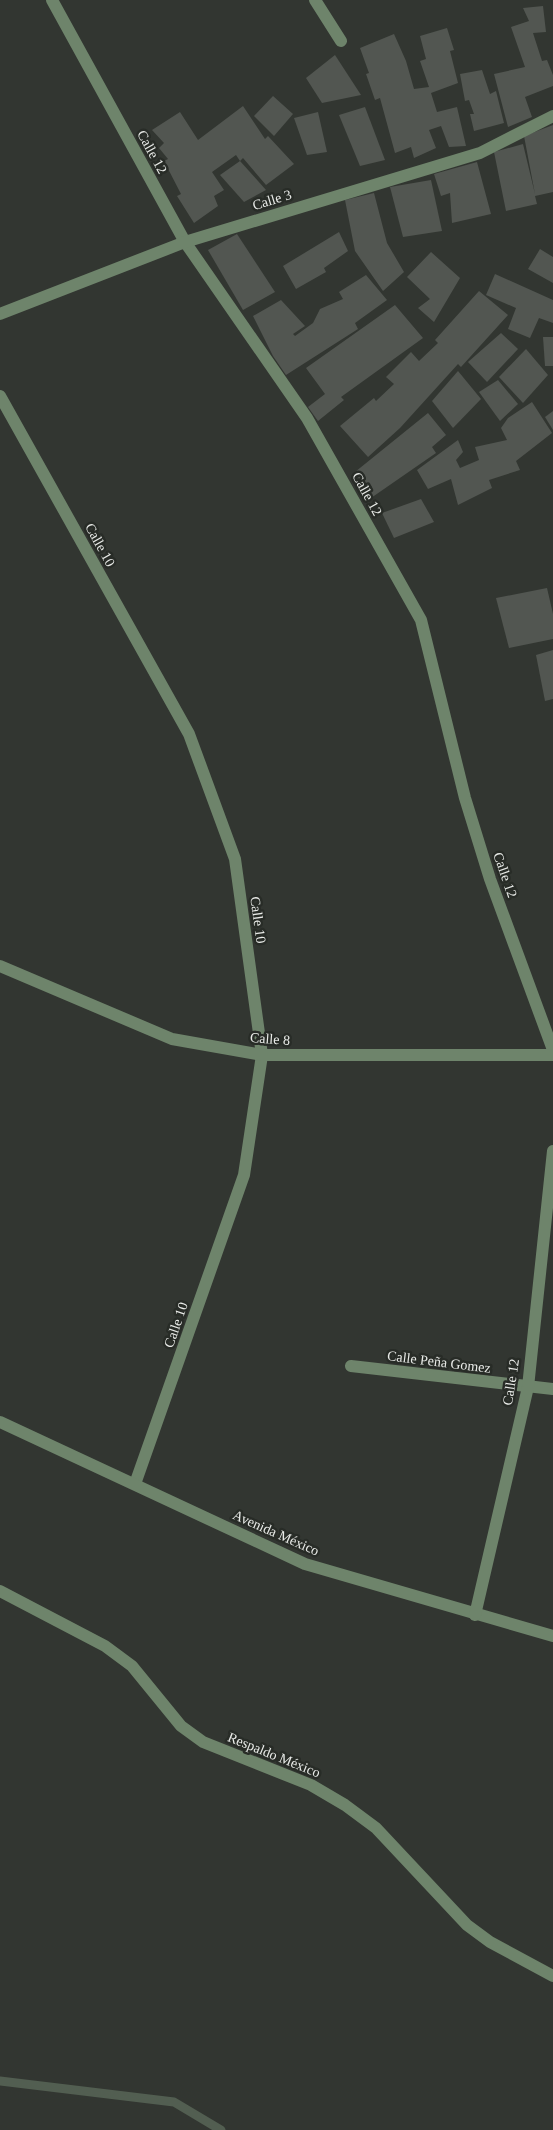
<svg xmlns="http://www.w3.org/2000/svg" width="553" height="2130" viewBox="0 0 553 2130" font-family="'Times New Roman',serif">
<style>
.lines{fill:none;stroke-linecap:round;stroke-linejoin:round}
.stream{stroke:#525e51;stroke-width:9}
.building{fill:#525651}
.minor{stroke:#6e846b;stroke-width:12}
.labels{text-anchor:middle;dominant-baseline:central;stroke-width:5;stroke-linejoin:round;paint-order:stroke}
.street-label{font-size:14px;fill:#e9ebe8;stroke:#282c27}
</style>
<rect width="100%" height="100%" fill="#323631"/>
<g class="lines">
<!-- stream -->
<path class="stream" d="M 0,2081 L 174,2102 L 221,2130"/>
</g>
<!-- building -->
<g class="building">
<path d="M 543,6 L 546,32 L 533,33 L 542,61 L 547,60 L 553,75 L 553,86 L 525,97 L 532,117 L 508,127 L 494,74 L 525,67 L 511,27 L 529,21 L 523,8 Z"/>
<path d="M 447,28 L 454,50 L 450,51 L 458,83 L 431,93 L 437,112 L 457,107 L 466,146 L 449,147 L 441,126 L 429,130 L 436,148 L 414,158 L 411,147 L 395,153 L 380,98 L 375,100 L 366,74 L 369,73 L 360,48 L 394,34 L 406,61 L 414,89 L 429,87 L 420,61 L 426,59 L 420,36 Z"/>
<path d="M 335,55 L 361,95 L 322,103 L 306,78 Z"/>
<path d="M 482,70 L 490,94 L 496,91 L 504,123 L 474,131 L 470,114 L 474,114 L 469,100 L 465,101 L 460,74 Z"/>
<path d="M 273,96 L 293,114 L 274,136 L 254,116 Z"/>
<path d="M 243,106 L 265,139 L 268,136 L 294,164 L 266,185 L 243,158 L 240,161 L 236,155 L 212,172 L 224,190 L 214,196 L 218,206 L 194,223 L 177,196 L 181,194 L 164,161 L 168,159 L 159,148 L 164,143 L 152,130 L 180,112 L 198,140 Z"/>
<path d="M 365,107 L 385,160 L 360,166 L 339,115 Z"/>
<path d="M 318,112 L 327,152 L 307,155 L 294,118 Z"/>
<path d="M 553,125 L 553,192 L 535,196 L 537,204 L 506,211 L 494,152 L 523,144 L 535,194 L 524,136 Z"/>
<path d="M 240,161 L 266,190 L 244,202 L 220,175 Z"/>
<path d="M 477,162 L 491,214 L 452,223 L 450,193 L 441,196 L 434,174 Z"/>
<path d="M 431,180 L 442,231 L 403,237 L 390,187 Z"/>
<path d="M 374,193 L 387,243 L 404,272 L 383,291 L 355,251 L 345,200 Z"/>
<path d="M 339,232 L 348,251 L 324,268 L 326,272 L 296,289 L 283,266 Z"/>
<path d="M 237,234 L 275,292 L 243,310 L 208,250 Z"/>
<path d="M 540,249 L 553,257 L 553,283 L 528,269 Z"/>
<path d="M 431,252 L 460,278 L 434,322 L 418,308 L 430,299 L 407,277 Z"/>
<path d="M 495,274 L 553,300 L 553,323 L 539,318 L 530,338 L 508,329 L 516,308 L 486,295 Z"/>
<path d="M 366,275 L 387,300 L 355,323 L 358,329 L 286,375 L 273,356 L 253,316 L 281,300 L 305,326 L 293,334 L 295,336 L 313,323 L 320,309 L 343,299 L 339,292 Z"/>
<path d="M 479,291 L 508,315 L 461,367 L 458,364 L 400,428 L 368,457 L 340,426 L 374,398 L 376,401 L 394,384 L 386,377 L 411,352 L 419,361 L 438,343 L 435,340 Z"/>
<path d="M 395,305 L 423,338 L 341,397 L 344,400 L 318,421 L 308,407 L 325,394 L 306,368 Z"/>
<path d="M 501,333 L 518,349 L 487,382 L 468,362 Z"/>
<path d="M 543,337 L 553,337 L 553,366 L 545,366 Z"/>
<path d="M 526,349 L 548,375 L 523,403 L 499,377 Z"/>
<path d="M 458,371 L 481,399 L 453,428 L 432,401 Z"/>
<path d="M 498,380 L 518,404 L 500,421 L 479,392 Z"/>
<path d="M 532,402 L 552,433 L 516,461 L 520,470 L 489,480 L 492,488 L 458,505 L 451,479 L 428,489 L 417,470 L 458,440 L 463,452 L 456,460 L 460,468 L 479,460 L 475,447 L 507,440 L 501,428 L 508,418 Z"/>
<path d="M 553,411 L 553,430 L 545,417 Z"/>
<path d="M 428,413 L 446,435 L 432,447 L 436,453 L 371,498 L 355,472 Z"/>
<path d="M 421,499 L 434,522 L 394,538 L 382,513 Z"/>
<path d="M 547,588 L 553,614 L 553,639 L 509,648 L 496,598 Z"/>
<path d="M 553,650 L 553,699 L 545,701 L 536,655 Z"/>
</g>
<g class="lines">
<!-- minor -->
<g class="minor">
<path d="M 52,0 L 185,242 L 307,418 L 421,620 L 465,798 L 490,879 L 553,1050"/>
<path d="M 315,0 L 341,41"/>
<path d="M 0,314 L 185,242 L 480,153 L 553,116"/>
<path d="M 0,396 L 189,734 L 235,859 L 262,1055 L 244,1175 L 135,1484"/>
<path d="M 0,966 L 172,1039 L 262,1055 L 553,1055"/>
<path d="M 351,1366 L 553,1389"/>
<path d="M 0,1422 L 305,1564 L 553,1636"/>
<path d="M 0,1591 L 105,1646 L 132,1666 L 181,1726 L 203,1742 L 311,1785 L 345,1805 L 376,1828 L 467,1925 L 490,1942 L 553,1976"/>
<path d="M 475,1615 L 528,1387 L 553,1151"/>
</g>
</g>
<g class="labels">
<!-- street labels -->
<g class="street-label">
<text transform="translate(152 152) rotate(61)">Calle 12</text>
<text transform="translate(272 200) rotate(-17)">Calle 3</text>
<text transform="translate(367 494) rotate(61)">Calle 12</text>
<text transform="translate(100 545) rotate(61)">Calle 10</text>
<text transform="translate(505 875) rotate(71)">Calle 12</text>
<text transform="translate(258 920) rotate(82)">Calle 10</text>
<text transform="translate(270 1039) rotate(4)">Calle 8</text>
<text transform="translate(176 1325) rotate(-71)">Calle 10</text>
<text transform="translate(439 1362) rotate(7)">Calle Peña Gomez</text>
<text transform="translate(511 1382) rotate(-81)">Calle 12</text>
<text transform="translate(276 1533) rotate(24)">Avenida México</text>
<text transform="translate(274 1755) rotate(22)">Respaldo México</text>
</g>
</g>
</svg>
